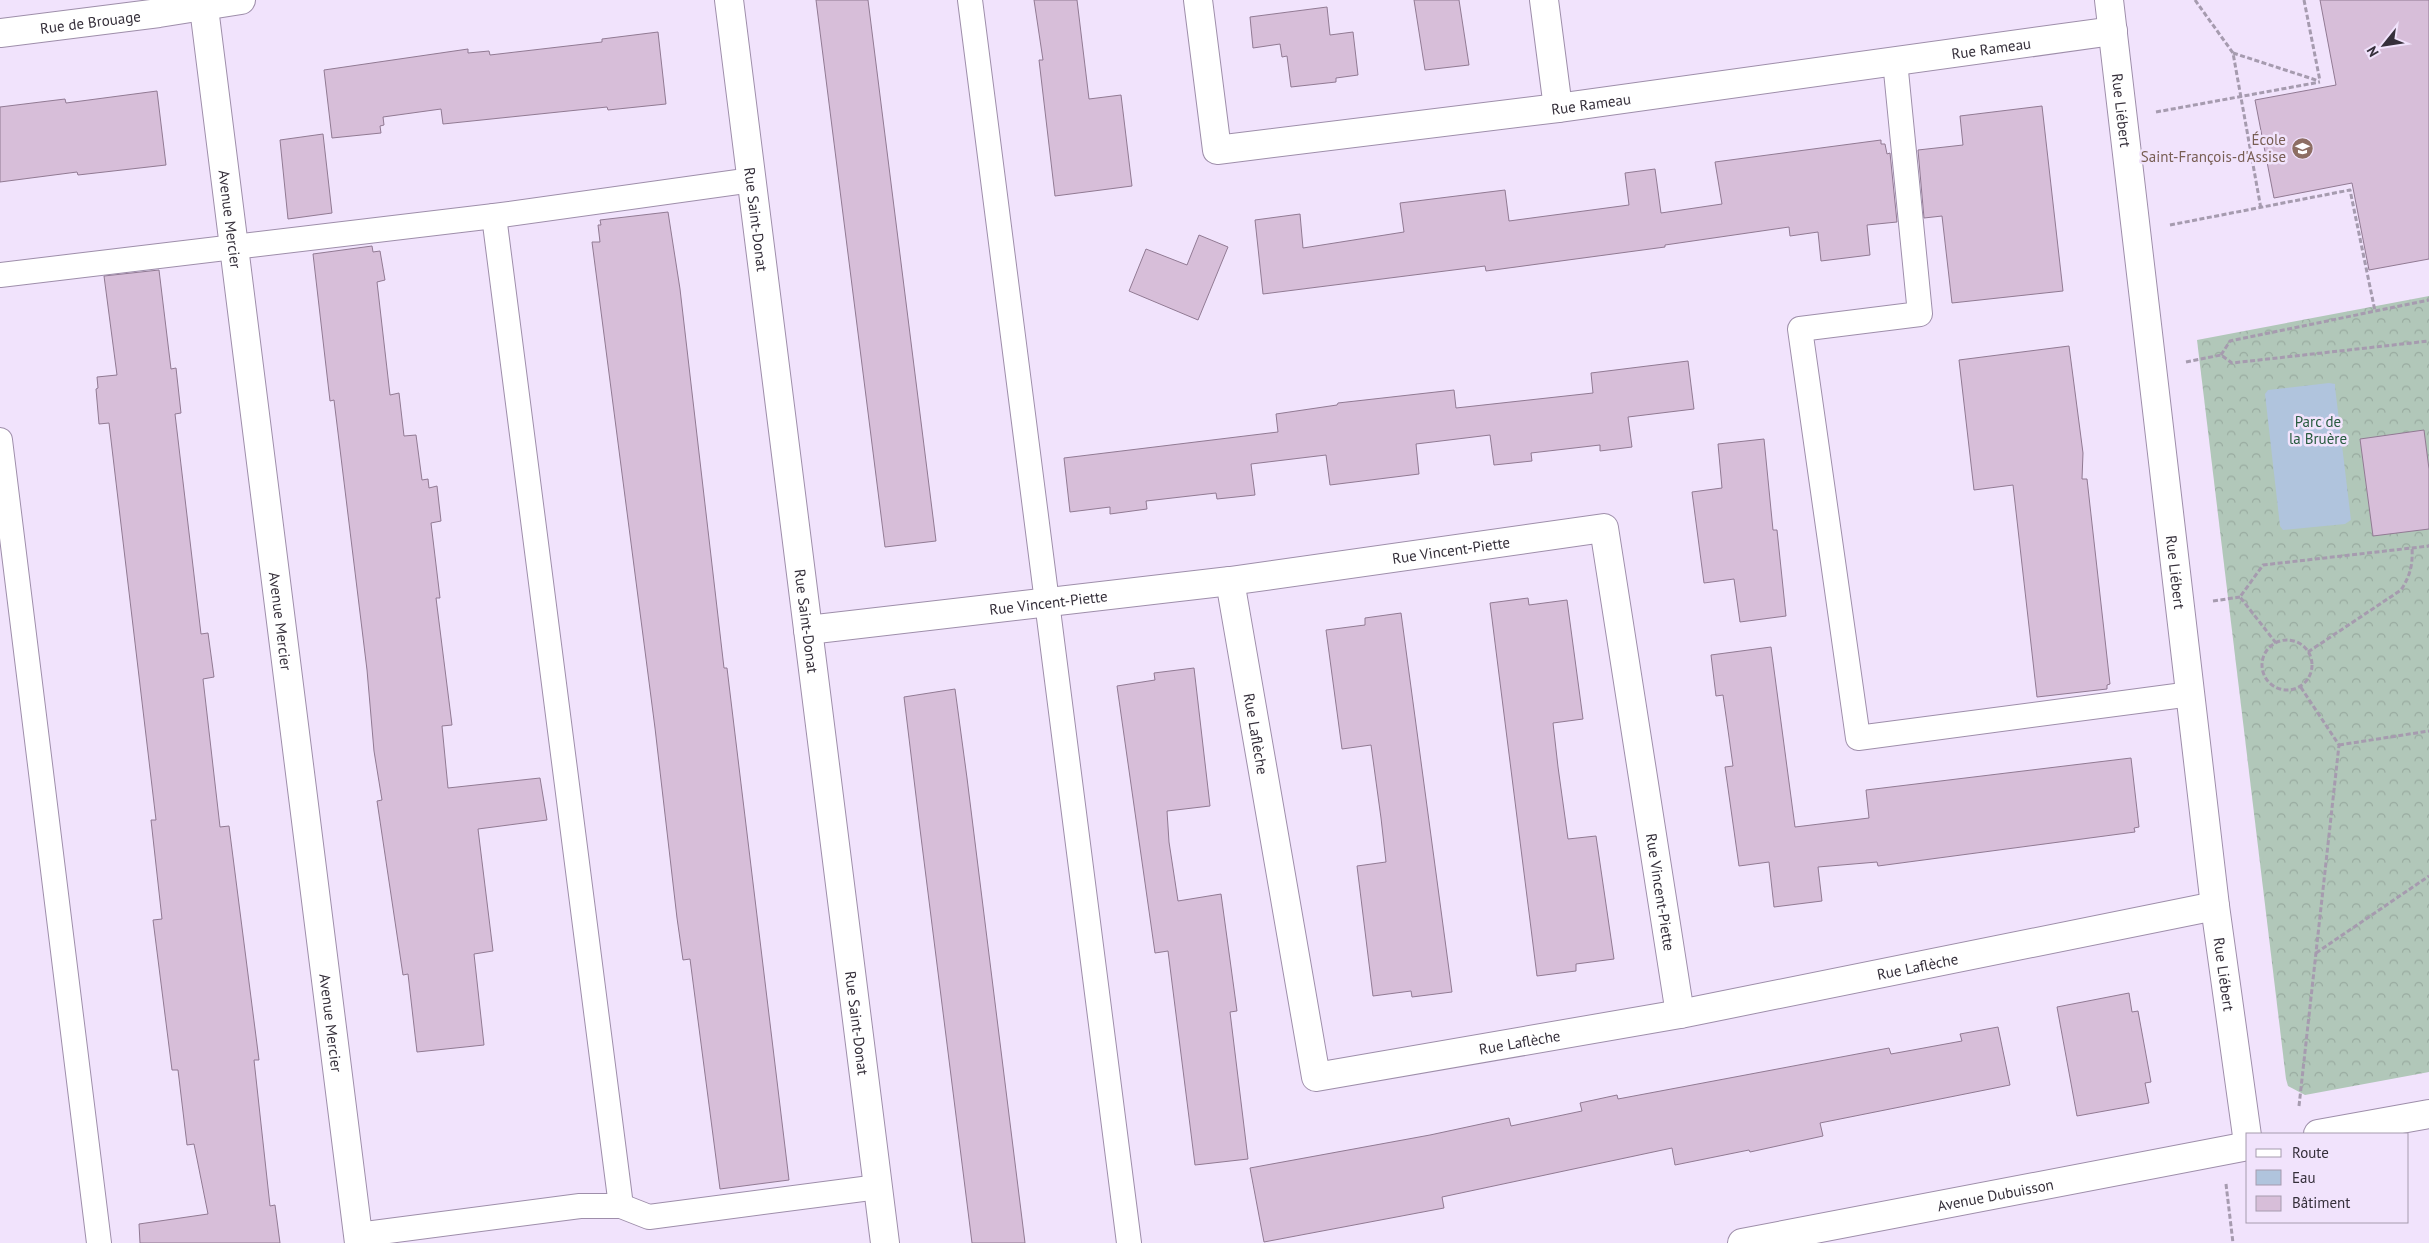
<svg xmlns="http://www.w3.org/2000/svg" width="2429" height="1243" viewBox="0 0 2429 1243" font-family="'PT Sans',sans-serif">
<style>
.forest{fill:url(#forest-crowns)}
.water{fill:#b0c4dd}
.building{fill:#d7bed9;stroke:#917a93}
.lines{fill:none;stroke-linecap:round;stroke-linejoin:round}
.lane-casing{stroke:#9e8eaa;stroke-width:26}
.street-casing{stroke:#9e8eaa;stroke-width:30}
.path{stroke:#a69baf;stroke-width:3;stroke-dasharray:5 2.5;stroke-linecap:butt}
.lane{stroke:#fff;stroke-width:24}
.street{stroke:#fff;stroke-width:28}
.labels{text-anchor:middle;dominant-baseline:central;stroke-width:5;stroke-linejoin:round;paint-order:stroke}
.street-label{font-size:15px;fill:#352f3a;stroke:#f1e3fc}
.education-label{font-size:15px;fill:#785e54;stroke:#f1e3fc;text-anchor:end}
.park-label{font-size:15px;fill:#295c40;stroke:#f1e3fc}
</style>
<defs>
<pattern id="forest-crowns" width="20" height="18" patternUnits="userSpaceOnUse" patternTransform="scale(1.25)"><rect width="20" height="18" fill="#b1c7b9"/><path d="M2 6a3 3 0 1 1 6 0M12 15a3 3 0 1 1 6 0" fill="none" stroke="#99aba0"/></pattern>
</defs>
<rect width="100%" height="100%" fill="#f1e3fc"/>
<!-- forest -->
<path class="forest" d="M 2429,296 L 2429,1072 L 2305,1095 L 2288,1086 L 2286,1079 L 2197,340 Z"/>
<!-- water -->
<path class="water" d="M 2329,383 L 2335,384 L 2335,387 L 2351,520 L 2345,524 L 2283,530 L 2280,526 L 2265,394 L 2268,390 Z"/>
<!-- building -->
<g class="building">
<path d="M 816,0 L 868,0 L 936,541 L 885,547 Z"/>
<path d="M 1034,0 L 1077,0 L 1089,99 L 1121,95 L 1132,186 L 1055,196 L 1039,60 L 1043,60 Z"/>
<path d="M 1414,0 L 1459,0 L 1469,65 L 1425,70 Z"/>
<path d="M 2320,0 L 2429,0 L 2429,259 L 2369,270 L 2352,183 L 2274,198 L 2255,100 L 2336,85 Z"/>
<path d="M 1327,7 L 1330,35 L 1353,32 L 1358,75 L 1336,78 L 1336,82 L 1291,87 L 1287,56 L 1282,57 L 1280,44 L 1253,48 L 1250,17 Z"/>
<path d="M 658,32 L 666,104 L 608,110 L 607,107 L 443,124 L 441,109 L 383,117 L 384,125 L 380,126 L 381,133 L 332,138 L 324,70 L 468,49 L 468,53 L 489,51 L 490,55 L 602,42 L 602,39 Z"/>
<path d="M 157,91 L 166,165 L 78,175 L 77,172 L 0,182 L 0,107 L 65,99 L 66,103 Z"/>
<path d="M 2042,106 L 2063,291 L 1952,303 L 1942,216 L 1924,218 L 1918,150 L 1963,145 L 1960,116 Z"/>
<path d="M 323,134 L 332,213 L 288,219 L 280,140 Z"/>
<path d="M 1881,140 L 1881,144 L 1885,144 L 1887,154 L 1890,153 L 1897,222 L 1867,225 L 1870,255 L 1821,261 L 1818,232 L 1790,236 L 1789,227 L 1665,245 L 1665,247 L 1486,271 L 1485,266 L 1263,294 L 1255,220 L 1300,214 L 1303,248 L 1404,232 L 1400,203 L 1505,190 L 1509,221 L 1629,205 L 1625,173 L 1655,169 L 1661,213 L 1722,204 L 1715,162 Z"/>
<path d="M 668,212 L 680,289 L 724,668 L 727,668 L 789,1180 L 720,1189 L 690,959 L 683,960 L 677,918 L 655,728 L 592,242 L 600,242 L 598,225 L 601,225 L 600,220 Z"/>
<path d="M 1199,235 L 1228,247 L 1198,320 L 1129,291 L 1146,249 L 1187,265 Z"/>
<path d="M 372,246 L 373,252 L 380,251 L 385,280 L 377,282 L 390,395 L 399,393 L 404,436 L 416,435 L 422,480 L 428,479 L 429,488 L 437,486 L 441,521 L 431,523 L 440,598 L 436,598 L 452,725 L 442,726 L 448,788 L 540,778 L 547,820 L 478,829 L 493,951 L 474,954 L 484,1045 L 417,1052 L 408,974 L 403,975 L 377,801 L 382,800 L 374,751 L 367,670 L 334,400 L 330,401 L 313,254 Z"/>
<path d="M 159,270 L 171,369 L 176,368 L 181,413 L 175,414 L 201,634 L 208,633 L 214,677 L 203,679 L 220,827 L 229,826 L 259,1060 L 254,1060 L 270,1206 L 275,1205 L 280,1243 L 140,1243 L 139,1224 L 208,1214 L 194,1144 L 187,1145 L 178,1070 L 172,1070 L 153,920 L 162,919 L 151,820 L 156,820 L 109,423 L 99,424 L 96,389 L 98,388 L 97,377 L 117,375 L 104,276 Z"/>
<path d="M 2069,346 L 2083,453 L 2082,479 L 2087,479 L 2110,684 L 2107,685 L 2107,689 L 2037,697 L 2013,485 L 1974,490 L 1959,360 Z"/>
<path d="M 1688,361 L 1694,409 L 1628,417 L 1632,447 L 1600,451 L 1600,445 L 1531,453 L 1532,461 L 1494,465 L 1490,435 L 1416,444 L 1419,474 L 1330,485 L 1326,455 L 1251,464 L 1255,495 L 1217,499 L 1216,493 L 1146,501 L 1147,509 L 1110,514 L 1110,507 L 1070,512 L 1064,458 L 1278,432 L 1276,414 L 1337,405 L 1338,403 L 1454,390 L 1456,408 L 1593,393 L 1591,373 Z"/>
<path d="M 2424,430 L 2429,469 L 2429,529 L 2373,536 L 2360,439 Z"/>
<path d="M 1764,439 L 1773,530 L 1777,530 L 1786,616 L 1740,622 L 1734,579 L 1704,583 L 1692,492 L 1722,488 L 1718,444 Z"/>
<path d="M 1528,598 L 1529,605 L 1567,600 L 1583,719 L 1553,723 L 1558,767 L 1568,839 L 1596,836 L 1614,959 L 1576,964 L 1576,971 L 1537,976 L 1490,603 Z"/>
<path d="M 1401,613 L 1452,992 L 1412,997 L 1411,991 L 1373,996 L 1357,866 L 1386,862 L 1381,818 L 1371,745 L 1342,749 L 1326,630 L 1365,625 L 1365,618 Z"/>
<path d="M 1771,647 L 1795,827 L 1869,818 L 1866,790 L 2131,758 L 2139,827 L 2134,828 L 2135,832 L 1878,866 L 1877,862 L 1818,867 L 1822,901 L 1774,907 L 1769,862 L 1739,866 L 1725,767 L 1733,766 L 1728,730 L 1723,695 L 1716,696 L 1711,655 Z"/>
<path d="M 1194,668 L 1210,806 L 1167,811 L 1169,842 L 1178,901 L 1221,894 L 1237,1011 L 1230,1012 L 1248,1159 L 1195,1165 L 1168,951 L 1155,953 L 1117,686 L 1155,680 L 1154,673 Z"/>
<path d="M 955,689 L 967,778 L 1025,1243 L 972,1243 L 920,829 L 904,697 Z"/>
<path d="M 2129,993 L 2132,1012 L 2138,1011 L 2151,1082 L 2145,1083 L 2149,1103 L 2077,1116 L 2057,1007 Z"/>
<path d="M 1998,1027 L 2010,1085 L 1820,1123 L 1823,1136 L 1750,1152 L 1749,1150 L 1675,1165 L 1672,1148 L 1442,1197 L 1444,1208 L 1264,1242 L 1250,1168 L 1430,1135 L 1509,1118 L 1511,1126 L 1582,1111 L 1580,1103 L 1617,1095 L 1618,1099 L 1889,1048 L 1891,1054 L 1962,1041 L 1960,1034 Z"/>
</g>
<g class="lines">
<defs>
<g id="lane">
<path d="M 970,0 L 1129,1243"/>
<path d="M 1895,61 L 1920,314 L 1800,329 L 1858,738 L 2191,694"/>
<path d="M 494,216 L 621,1206"/>
<path d="M 0,275 L 494,216 L 752,180"/>
<path d="M 0,440 L 99,1243"/>
<path d="M 358,1235 L 580,1206 L 621,1206 L 649,1217 L 878,1187"/>
</g>
<g id="street">
<path id="s1" d="M 203,0 L 359,1243"/>
<path id="s2" d="M 729,0 L 885,1243"/>
<path id="s3" d="M 1198,0 L 1217,150 L 1558,108 L 2113,31"/>
<path d="M 1544,0 L 1558,108"/>
<path id="s4" d="M 2109,0 L 2215,906 L 2248,1143"/>
<path id="s5" d="M 0,33 L 159,13 L 241,0"/>
<path id="s6" d="M 1230,581 L 1316,1077 L 1680,1014 L 2215,906"/>
<path id="s7" d="M 808,630 L 1230,581 L 1604,528 L 1680,1014"/>
<path d="M 2318,1134 L 2429,1114"/>
<path id="s8" d="M 1742,1243 L 2248,1146"/>
</g>
</defs>
<!-- lane casing -->
<use href="#lane" class="lane-casing"/>
<!-- street casing -->
<use href="#street" class="street-casing"/>
<!-- path -->
<g class="path">
<path d="M 2195,0 L 2233,53 L 2261,209"/>
<path d="M 2304,0 L 2320,81"/>
<path d="M 2233,53 L 2319,81"/>
<path d="M 2156,112 L 2320,82"/>
<path d="M 2170,225 L 2350,190 L 2375,311"/>
<path d="M 2221,355 L 2230,341 L 2429,300"/>
<path d="M 2186,362 L 2221,355 L 2232,363 L 2429,341"/>
<path d="M 2213,601 L 2240,597"/>
<circle cx="2287" cy="665" r="25"/>
<path d="M 2276,643 L 2240,597 L 2263,565 L 2429,546"/>
<path d="M 2308,652 L 2401,590 C 2410,576 2413,565 2412,548"/>
<path d="M 2339,745 L 2429,731"/>
<path d="M 2316,953 L 2429,876"/>
<path d="M 2299,1106 L 2339,745 L 2300,686"/>
<path d="M 2226,1184 L 2233,1243"/>
</g>
<!-- lane -->
<use href="#lane" class="lane"/>
<!-- street -->
<use href="#street" class="street"/>
</g>
<!-- icons -->
<defs>
<symbol id="school-disc" viewBox="-11 -11 22 22"><circle r="9.5" fill="#8d6e63" stroke="#f1e3fc"/><path d="M0-5L7-2L0 1L-7-2ZM-4 1L0 2.5L4 1V4Q0 6-4 4Z" fill="#fff"/></symbol>
</defs>
<g fill-rule="evenodd">
<use href="#school-disc" x="2290" y="136" width="25" height="25"/>
</g>
<g class="labels">
<!-- street labels -->
<g class="street-label">
<text stroke="none"><textPath href="#s5" startOffset="91">Rue de Brouage</textPath></text>
<text stroke="none"><textPath href="#s3" startOffset="932">Rue Rameau</textPath></text>
<text stroke="none"><textPath href="#s3" startOffset="528">Rue Rameau</textPath></text>
<text stroke="none"><textPath href="#s4" startOffset="111">Rue Liébert</textPath></text>
<text stroke="none"><textPath href="#s1" startOffset="221">Avenue Mercier</textPath></text>
<text stroke="none"><textPath href="#s2" startOffset="221">Rue Saint-Donat</textPath></text>
<text stroke="none"><textPath href="#s7" startOffset="648">Rue Vincent-Piette</textPath></text>
<text stroke="none"><textPath href="#s4" startOffset="576">Rue Liébert</textPath></text>
<text stroke="none"><textPath href="#s7" startOffset="242">Rue Vincent-Piette</textPath></text>
<text stroke="none"><textPath href="#s1" startOffset="626">Avenue Mercier</textPath></text>
<text stroke="none"><textPath href="#s2" startOffset="626">Rue Saint-Donat</textPath></text>
<text stroke="none"><textPath href="#s6" startOffset="155">Rue Laflèche</textPath></text>
<text stroke="none"><textPath href="#s7" startOffset="1171">Rue Vincent-Piette</textPath></text>
<text stroke="none"><textPath href="#s6" startOffset="1115">Rue Laflèche</textPath></text>
<text stroke="none"><textPath href="#s4" startOffset="981">Rue Liébert</textPath></text>
<text stroke="none"><textPath href="#s1" startOffset="1031">Avenue Mercier</textPath></text>
<text stroke="none"><textPath href="#s2" startOffset="1031">Rue Saint-Donat</textPath></text>
<text stroke="none"><textPath href="#s6" startOffset="710">Rue Laflèche</textPath></text>
<text stroke="none"><textPath href="#s8" startOffset="258">Avenue Dubuisson</textPath></text>
</g>
<!-- education labels -->
<g class="education-label">
<text x="2286" y="139">École<tspan x="2286" dy="17">Saint-François-d'Assise</tspan></text>
</g>
<!-- park labels -->
<g class="park-label">
<text x="2318" y="421">Parc de<tspan x="2318" dy="17">la Bruère</tspan></text>
</g>
</g>
<!-- legend -->
<rect x="2246" y="1133" width="162" height="90" fill="#f1e3fc" stroke="#a69bae"/>
<rect x="2256" y="1149" width="25" height="8" fill="#ffffff" stroke="#a69bae"/>
<text x="2292" y="1158" font-size="15" fill="#352f3a">Route</text>
<rect x="2256" y="1170" width="25" height="15" fill="#b0c4dd" stroke="#a69bae"/>
<text x="2292" y="1183" font-size="15" fill="#352f3a">Eau</text>
<rect x="2256" y="1196" width="25" height="15" fill="#d7bed9" stroke="#a69bae"/>
<text x="2292" y="1208" font-size="15" fill="#352f3a">Bâtiment</text>
<!-- north arrow -->
<g transform="translate(2384 45) rotate(240)" stroke="#f1e3fc" stroke-width="4" paint-order="stroke">
<path d="M0-4L9 19L0 12L-9 19Z" fill="#352f3a"/>
<text y="-8" font-size="14" font-weight="bold" text-anchor="middle" fill="#352f3a">N</text>
</g>
</svg>
